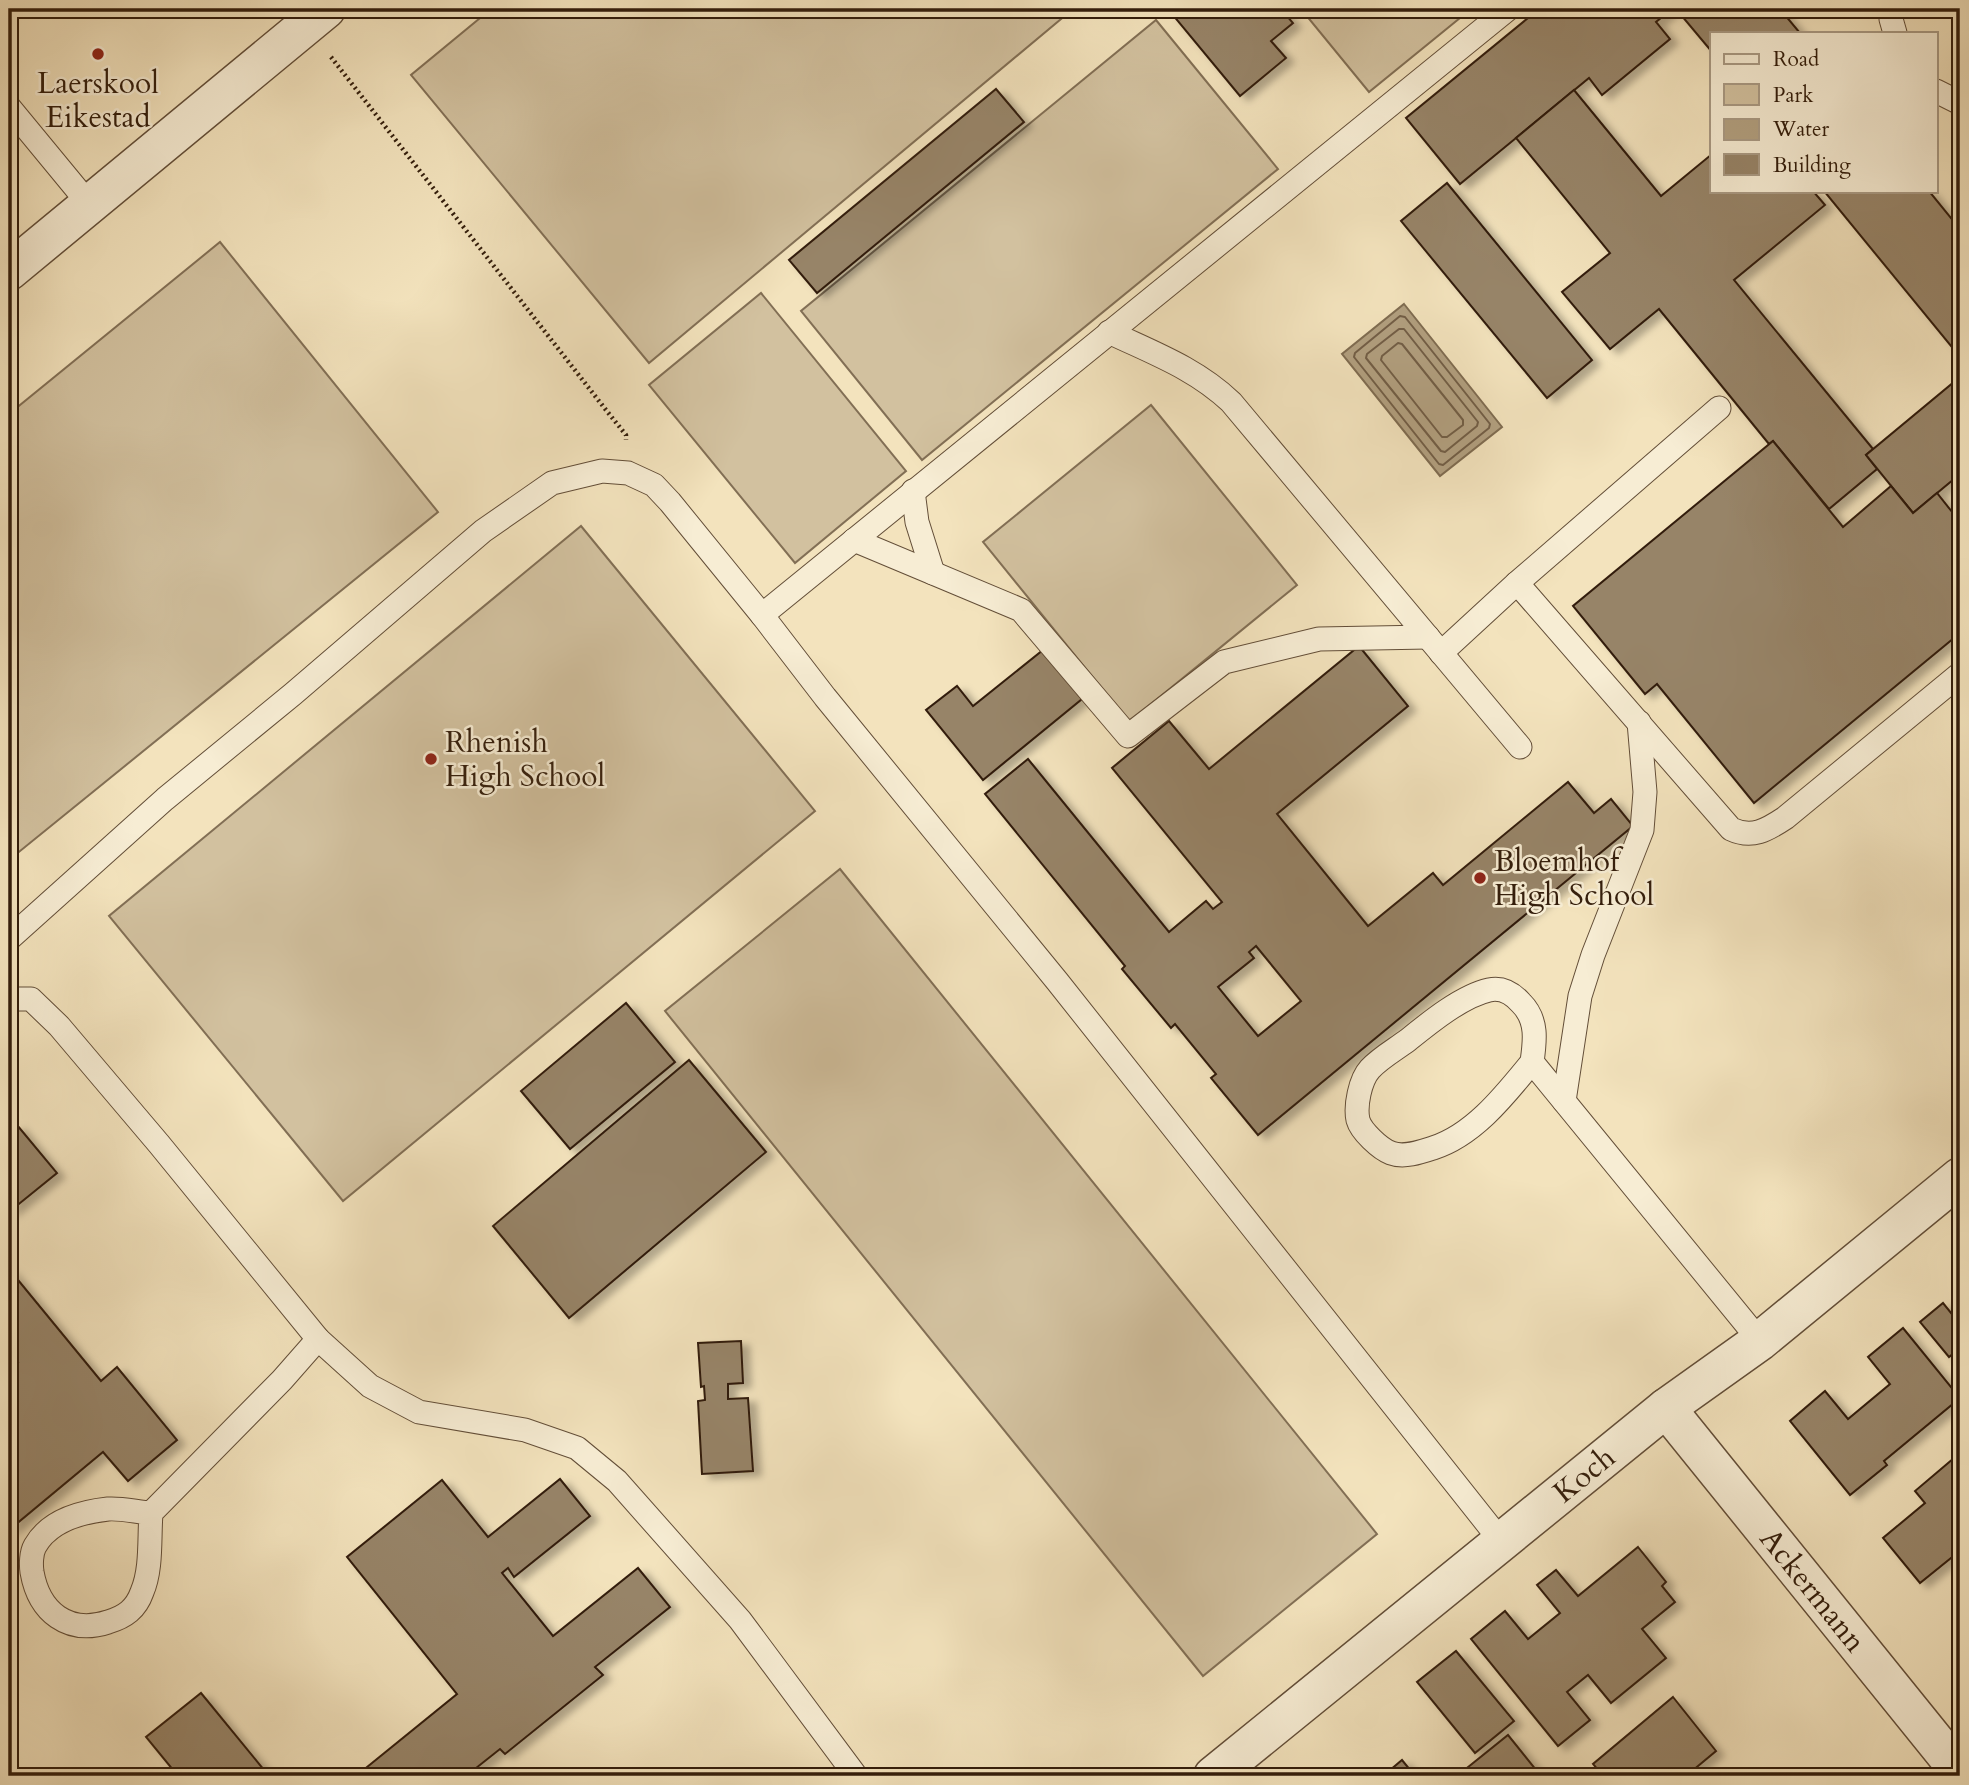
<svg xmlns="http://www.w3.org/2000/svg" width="1969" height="1785" viewBox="0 0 1969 1785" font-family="Cardo,serif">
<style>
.green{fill:#d2c19f;stroke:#826f55;stroke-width:2}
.water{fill:#b2a080;stroke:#7f6c51;stroke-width:2}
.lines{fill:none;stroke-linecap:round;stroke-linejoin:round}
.shore{stroke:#725e46;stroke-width:2}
.building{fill:#978468;stroke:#331d0b;stroke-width:2;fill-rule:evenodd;filter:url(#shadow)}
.lane-casing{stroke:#634e38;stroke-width:25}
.street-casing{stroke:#634e38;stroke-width:41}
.path{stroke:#331d0b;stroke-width:4.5;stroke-dasharray:2 3.5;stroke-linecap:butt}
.lane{stroke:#f7edd4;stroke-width:23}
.street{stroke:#f7edd4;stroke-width:38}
.poi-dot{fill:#8f2418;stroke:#f7edd4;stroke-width:2.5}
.labels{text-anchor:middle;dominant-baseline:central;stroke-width:5;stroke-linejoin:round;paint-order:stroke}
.poi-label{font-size:30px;fill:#331d0b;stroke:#f7edd4;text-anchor:start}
.street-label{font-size:30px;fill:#331d0b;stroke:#f7edd4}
</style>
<defs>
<filter id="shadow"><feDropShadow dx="8" dy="4.5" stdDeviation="3.5" flood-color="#0004"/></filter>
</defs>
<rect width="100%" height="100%" fill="#f3e3bd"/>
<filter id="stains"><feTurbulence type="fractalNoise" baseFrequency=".00286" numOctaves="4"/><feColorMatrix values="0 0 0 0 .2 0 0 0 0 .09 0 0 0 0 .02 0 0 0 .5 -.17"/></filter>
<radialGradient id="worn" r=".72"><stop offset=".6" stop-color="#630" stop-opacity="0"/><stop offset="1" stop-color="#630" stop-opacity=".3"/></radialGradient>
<!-- green -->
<g class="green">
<path d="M 491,9 L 1073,9 L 649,363 L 411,75 Z"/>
<path d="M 1301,9 L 1471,9 L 1369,92 Z"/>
<path d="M 1156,20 L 1278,169 L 922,460 L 801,311 Z"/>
<path d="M 220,242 L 438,512 L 9,860 L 9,414 Z"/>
<path d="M 761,293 L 906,471 L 795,563 L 649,385 Z"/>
<path d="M 1151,405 L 1297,585 L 1129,722 L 983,542 Z"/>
<path d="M 581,526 L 815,811 L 343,1201 L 109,916 Z"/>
<path d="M 840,869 L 1377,1534 L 1203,1676 L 665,1011 Z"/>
</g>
<!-- water -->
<path class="water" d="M 1404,304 L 1502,427 L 1440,476 L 1342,354 Z"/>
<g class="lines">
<!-- shore -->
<g class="shore">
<path d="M 1400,316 L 1405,317 L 1490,424 L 1489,428 L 1443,465 L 1439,464 L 1354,357 L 1355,353 Z"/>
<path d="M 1399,329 L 1404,329 L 1478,422 L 1477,426 L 1445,452 L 1441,451 L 1366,358 L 1367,354 Z"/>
<path d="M 1398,343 L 1402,344 L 1463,420 L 1463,425 L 1447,437 L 1442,437 L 1381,360 L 1382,356 Z"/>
</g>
</g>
<!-- building -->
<g class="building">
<path d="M 1178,9 L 1281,9 L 1293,23 L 1271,41 L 1286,58 L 1240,96 L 1172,14 Z"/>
<path d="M 1539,9 L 1672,9 L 1656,22 L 1670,39 L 1602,95 L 1589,78 L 1460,184 L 1406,118 Z"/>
<path d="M 1676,9 L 1780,9 L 1800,33 L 1712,33 L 1712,52 Z"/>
<path d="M 996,89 L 1024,122 L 817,293 L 789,260 Z"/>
<path d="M 1574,90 L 1661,196 L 1712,154 L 1712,191 L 1813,191 L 1825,205 L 1734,280 L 1873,449 L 1866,455 L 1877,469 L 1829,509 L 1773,441 L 1769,444 L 1659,309 L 1610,349 L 1562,292 L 1610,253 L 1516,138 Z"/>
<path d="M 1447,183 L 1592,360 L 1547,398 L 1401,221 Z"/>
<path d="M 1824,191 L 1929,191 L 1960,229 L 1960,357 Z"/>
<path d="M 1960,377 L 1960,474 L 1913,513 L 1866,455 Z"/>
<path d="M 1773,441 L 1843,527 L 1891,486 L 1913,513 L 1937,493 L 1960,522 L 1960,633 L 1754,803 L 1657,684 L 1645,694 L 1573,606 Z"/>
<path d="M 1359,646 L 1408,706 L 1277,814 L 1368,926 L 1433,873 L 1443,885 L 1568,782 L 1594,813 L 1611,799 L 1633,826 L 1258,1135 L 1211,1078 L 1216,1074 L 1175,1024 L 1171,1028 L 1122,969 L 1125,966 L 985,794 L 1028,759 L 1169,932 L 1206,901 L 1213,909 L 1222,902 L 1112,768 L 1169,721 L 1209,769 ZM 1256,946 L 1301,1001 L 1258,1036 L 1218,987 L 1254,958 L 1249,952 Z"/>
<path d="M 1043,650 L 1082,699 L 983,780 L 926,710 L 957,686 L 973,706 Z"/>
<path d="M 626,1003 L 675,1062 L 570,1149 L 521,1091 Z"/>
<path d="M 689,1060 L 766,1152 L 569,1318 L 493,1226 Z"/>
<path d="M 17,1125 L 57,1173 L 9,1212 L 9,1132 Z"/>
<path d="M 9,1269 L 101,1381 L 117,1367 L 177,1440 L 128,1481 L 103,1452 L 9,1530 L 9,1369 L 18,1362 L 9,1351 Z"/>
<path d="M 1943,1303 L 1960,1324 L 1960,1348 L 1949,1357 L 1920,1322 Z"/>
<path d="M 1903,1328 L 1960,1398 L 1884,1461 L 1887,1465 L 1850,1495 L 1790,1421 L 1825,1391 L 1848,1419 L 1890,1384 L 1868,1357 Z"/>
<path d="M 741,1341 L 743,1383 L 728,1384 L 728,1399 L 748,1398 L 753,1471 L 702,1474 L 698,1401 L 705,1400 L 704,1386 L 701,1387 L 698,1343 Z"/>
<path d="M 1960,1453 L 1960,1560 L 1956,1554 L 1920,1583 L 1883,1538 L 1925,1503 L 1915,1491 Z"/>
<path d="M 560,1479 L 590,1516 L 514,1577 L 508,1568 L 502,1573 L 553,1636 L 638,1568 L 670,1607 L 595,1667 L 603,1675 L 505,1754 L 500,1749 L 466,1776 L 356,1776 L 457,1694 L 347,1557 L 442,1480 L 488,1537 Z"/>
<path d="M 1638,1547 L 1666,1582 L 1662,1586 L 1675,1602 L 1642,1629 L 1666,1658 L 1611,1703 L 1588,1675 L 1567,1692 L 1590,1720 L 1558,1746 L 1471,1639 L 1505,1611 L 1528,1639 L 1560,1613 L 1537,1585 L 1556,1570 L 1578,1596 Z"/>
<path d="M 1456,1651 L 1514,1721 L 1475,1753 L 1417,1682 Z"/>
<path d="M 201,1693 L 269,1776 L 178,1776 L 146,1737 Z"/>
<path d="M 1673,1697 L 1716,1751 L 1686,1776 L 1603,1776 L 1593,1764 Z"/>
<path d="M 1508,1735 L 1537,1771 L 1531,1776 L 1457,1776 Z"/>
<path d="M 1402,1760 L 1415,1776 L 1383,1776 Z"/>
</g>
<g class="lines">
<defs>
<g id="lane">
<path d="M 1892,9 L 1891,19 L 1895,33"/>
<path d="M 1936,91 L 1960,103"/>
<path d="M 9,107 L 89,204"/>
<path d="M 1109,332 C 1153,353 1195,368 1231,402 L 1520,747"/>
<path d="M 913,491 L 917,522 L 933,573"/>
<path d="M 854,540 L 1021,610 L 1128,736 L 1224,662 L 1319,639 L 1428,637"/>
<path d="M 1517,583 L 1731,829 C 1752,839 1767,830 1785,818 L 1960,674"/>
<path d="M 762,615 L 1508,9"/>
<path d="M 1441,653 L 1517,583 L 1719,408"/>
<path d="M 9,939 L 165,799 L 293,694 L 483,531 L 552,483 L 602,471 L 628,473 L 654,485 L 670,502 L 762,615 L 825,697 L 1057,981 L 1501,1541"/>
<path d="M 9,999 L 31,999 L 59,1026 L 159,1144 L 318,1339 L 282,1380 L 151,1513 C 149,1538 152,1569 142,1592 C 136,1609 125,1617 108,1622 C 68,1635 39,1612 32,1572 C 31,1565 31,1553 35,1546 C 49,1521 81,1512 108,1509 C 122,1508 137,1512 151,1513"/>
<path d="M 1532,1062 C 1505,1095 1474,1135 1433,1148 C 1421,1152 1404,1158 1391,1153 C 1380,1149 1361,1131 1358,1120 C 1355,1106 1360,1080 1370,1069 C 1380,1058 1396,1049 1408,1040 C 1429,1023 1462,996 1489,990 C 1502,987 1513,994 1521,1003 C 1538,1020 1535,1041 1532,1062 L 1760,1341"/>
<path d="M 1564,1101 L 1580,996 L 1593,955 L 1642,830 L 1645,792 L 1639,722"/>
<path d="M 318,1339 L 370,1386 L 419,1412 L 525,1430 L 577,1448 L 617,1481 L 740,1620 L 856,1776"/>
</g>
<g id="street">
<path d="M 9,271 L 326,9"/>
<path id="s1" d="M 1666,1408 L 1960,1772"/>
<path id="s2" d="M 1213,1776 L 1666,1408 L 1760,1341 L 1960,1177"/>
</g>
</defs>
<!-- lane casing -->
<use href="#lane" class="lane-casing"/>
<!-- street casing -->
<use href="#street" class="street-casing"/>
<!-- path -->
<path class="path" d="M 331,57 L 606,410 L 626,435 L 626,440"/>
<!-- lane -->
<use href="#lane" class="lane"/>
<!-- street -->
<use href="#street" class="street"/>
</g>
<!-- markers -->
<g class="poi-dot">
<circle cx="98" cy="54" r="7"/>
<circle cx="431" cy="759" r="7"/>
<circle cx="1480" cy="878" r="7"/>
</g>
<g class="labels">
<!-- poi labels -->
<g class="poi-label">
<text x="98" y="83" text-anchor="middle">Laerskool<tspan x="98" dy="34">Eikestad</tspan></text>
<text x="445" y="742">Rhenish<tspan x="445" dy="34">High School</tspan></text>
<text x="1494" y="861">Bloemhof<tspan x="1494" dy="34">High School</tspan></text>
</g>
<!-- street labels -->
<g class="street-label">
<text stroke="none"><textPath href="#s2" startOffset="478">Koch</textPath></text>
<text stroke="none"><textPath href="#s1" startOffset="234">Ackermann</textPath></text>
</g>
</g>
<!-- margin -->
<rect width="1969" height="1785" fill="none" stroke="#f3e3bd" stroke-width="35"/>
<rect x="10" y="10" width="1948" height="1764" fill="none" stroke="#331d0b" stroke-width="3.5"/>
<rect x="18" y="18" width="1934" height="1750" fill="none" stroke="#331d0b" stroke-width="2"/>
<!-- legend -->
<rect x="1710" y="32" width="228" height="161" fill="#f7edd4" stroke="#a99a84" stroke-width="2"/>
<rect x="1724" y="54" width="35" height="10" fill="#f7edd4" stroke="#a99a84" stroke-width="2"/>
<text x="1773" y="66" font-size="21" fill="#331d0b">Road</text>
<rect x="1724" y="84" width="35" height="21" fill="#d2c19f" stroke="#a99a84" stroke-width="2"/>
<text x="1773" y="102" font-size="21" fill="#331d0b">Park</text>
<rect x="1724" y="119" width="35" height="21" fill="#b2a080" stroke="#a99a84" stroke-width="2"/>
<text x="1773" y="136" font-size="21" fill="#331d0b">Water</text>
<rect x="1724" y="154" width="35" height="21" fill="#978468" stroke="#a99a84" stroke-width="2"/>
<text x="1773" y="172" font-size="21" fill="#331d0b">Building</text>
<rect width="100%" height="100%" filter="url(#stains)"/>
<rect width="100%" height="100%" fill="url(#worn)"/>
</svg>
